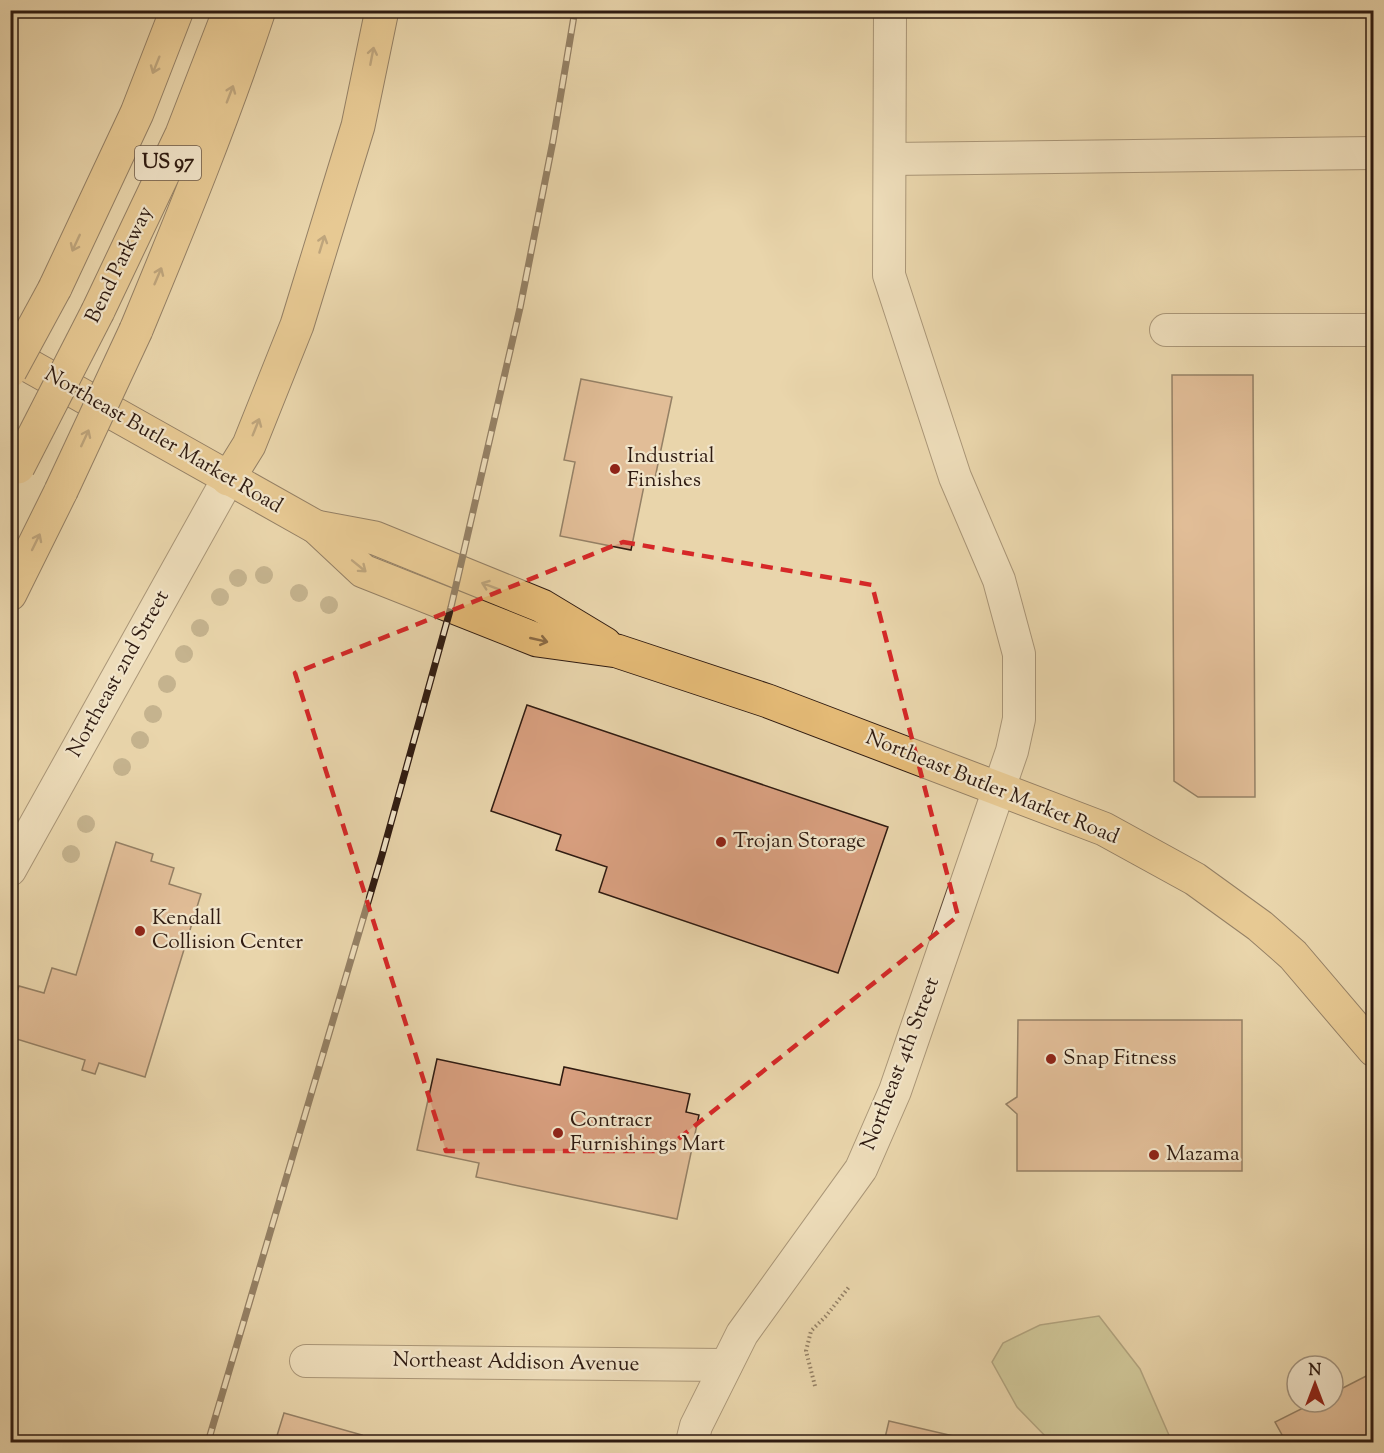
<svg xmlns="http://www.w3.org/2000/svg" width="1384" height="1453" viewBox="0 0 1384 1453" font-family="'Sorts Mill Goudy',serif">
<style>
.green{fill:#b5bd8a;stroke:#726c4e;stroke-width:1.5}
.building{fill:#d89f7f;stroke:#2f1b11;stroke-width:1.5}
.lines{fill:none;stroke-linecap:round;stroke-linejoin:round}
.minor-casing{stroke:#5e4a38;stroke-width:34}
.major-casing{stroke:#2f1b11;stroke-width:35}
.highway-casing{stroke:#2f1b11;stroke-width:35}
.path{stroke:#2f1b11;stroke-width:4;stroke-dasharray:1.5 3;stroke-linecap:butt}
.minor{stroke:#f1e4c9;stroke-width:32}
.major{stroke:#e4ba76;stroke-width:33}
.highway{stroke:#e4ba76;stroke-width:33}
.rail-casing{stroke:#2f1b11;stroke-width:7}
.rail{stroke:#f1e4c9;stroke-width:4.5;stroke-dasharray:14;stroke-linecap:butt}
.highway-bridge-casing{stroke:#2f1b11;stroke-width:35;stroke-linecap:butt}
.highway-bridge{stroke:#e4ba76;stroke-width:33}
.tree{fill:#998a6b}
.oneway{stroke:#8a6a44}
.marked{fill:none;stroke:#d62828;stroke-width:4.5;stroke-dasharray:12 8;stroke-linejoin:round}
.poi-dot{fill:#8f2418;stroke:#f1e4c9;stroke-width:2}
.labels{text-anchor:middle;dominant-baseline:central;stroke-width:4.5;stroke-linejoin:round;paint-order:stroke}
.shield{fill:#f1e4c9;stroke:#695748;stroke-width:1.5}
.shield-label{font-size:20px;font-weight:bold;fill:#2f1b11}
.street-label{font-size:21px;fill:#2f1b11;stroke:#f1e4c9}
.poi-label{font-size:21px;fill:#2f1b11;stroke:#f1e4c9;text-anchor:start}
</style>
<rect width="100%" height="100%" fill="#e9d5ac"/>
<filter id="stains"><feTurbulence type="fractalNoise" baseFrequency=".00333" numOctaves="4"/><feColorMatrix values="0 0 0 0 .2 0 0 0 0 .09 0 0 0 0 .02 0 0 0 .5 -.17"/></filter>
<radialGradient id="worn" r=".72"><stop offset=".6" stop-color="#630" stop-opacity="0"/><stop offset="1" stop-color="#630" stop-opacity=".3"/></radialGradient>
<!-- green -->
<path class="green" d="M 1099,1316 L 1140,1369 L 1172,1442 L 1051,1442 L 1017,1407 L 992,1362 L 1003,1343 L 1040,1325 Z"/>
<!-- building -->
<g class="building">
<path d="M 1172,375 L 1253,375 L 1255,797 L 1198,797 L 1174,781 Z"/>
<path d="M 581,379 L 672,397 L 655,478 L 646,476 L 631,550 L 560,536 L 575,462 L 564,460 Z"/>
<path d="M 527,705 L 888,827 L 838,973 L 599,892 L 607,867 L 556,850 L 561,835 L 491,811 Z"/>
<path d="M 116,842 L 153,854 L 151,861 L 174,868 L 169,884 L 201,894 L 145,1077 L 99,1063 L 95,1074 L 82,1070 L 85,1060 L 10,1037 L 10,1014 L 19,986 L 44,993 L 52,968 L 76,975 Z"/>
<path d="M 1018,1020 L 1242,1020 L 1242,1171 L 1017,1171 L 1017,1114 L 1006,1104 L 1017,1097 Z"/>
<path d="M 437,1059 L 560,1085 L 564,1067 L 690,1094 L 686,1112 L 699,1115 L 677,1219 L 476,1177 L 479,1163 L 417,1150 Z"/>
<path d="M 1374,1372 L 1374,1442 L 1286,1442 L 1275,1422 L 1315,1402 L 1333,1402 L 1333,1393 Z"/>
<path d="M 284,1413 L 362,1435 L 360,1442 L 275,1442 Z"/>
<path d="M 889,1421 L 979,1442 L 884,1442 Z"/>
</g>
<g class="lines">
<defs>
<g id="minor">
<path d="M 890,159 L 1374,153"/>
<path d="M 1166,330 L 1374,330"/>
<path d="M 10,870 L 228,479"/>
<path d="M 306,1361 L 726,1365"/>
<path d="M 692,1442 L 696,1426 L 742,1334 L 861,1169 L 895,1091 L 1012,751 L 1019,719 L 1019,654 L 999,580 L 955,477 L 889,275 L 890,10"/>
</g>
<g id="major">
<path d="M 10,355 L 316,527 L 363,571 L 537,640 L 617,651 L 768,701 L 1104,829 L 1195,879 L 1260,926 L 1293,955 L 1374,1050"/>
<path d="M 316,527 L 375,538 L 542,606 L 605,644"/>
</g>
<g id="highway">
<path d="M 55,288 L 137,113 L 177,10"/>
<path d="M 98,311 L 182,134 L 230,10"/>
<path d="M 136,330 C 180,224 223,119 259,10"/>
<path d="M 228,479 L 249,445 L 297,325 L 358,126 L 382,10"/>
<path d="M 10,594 L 61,491"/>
</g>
</defs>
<!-- minor casing -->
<use href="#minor" class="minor-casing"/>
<!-- major casing -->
<use href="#major" class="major-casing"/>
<!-- highway casing -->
<use href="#highway" class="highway-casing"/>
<!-- path -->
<path class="path" d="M 815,1386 L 806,1351 L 811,1331 L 826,1316 L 849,1287"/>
<!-- minor -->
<use href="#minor" class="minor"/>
<!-- major -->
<use href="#major" class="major"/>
<!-- highway -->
<use href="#highway" class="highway"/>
<defs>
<path id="rail" d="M 208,1442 L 382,855 L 451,607 L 520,308 L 553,141 L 575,10"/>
</defs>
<!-- rail casing -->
<use href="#rail" class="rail-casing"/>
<!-- rail -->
<use href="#rail" class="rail"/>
<defs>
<g id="highway-bridge">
<path d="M 10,371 L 55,288"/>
<path d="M 18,467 L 98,311"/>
<path d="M 61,491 L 136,330"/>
</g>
</defs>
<!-- highway-bridge casing -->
<use href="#highway-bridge" class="highway-bridge-casing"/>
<!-- highway-bridge -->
<use href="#highway-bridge" class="highway-bridge"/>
</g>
<!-- trees -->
<g class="tree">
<circle cx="264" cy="575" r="9"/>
<circle cx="238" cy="578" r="9"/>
<circle cx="299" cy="593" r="9"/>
<circle cx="220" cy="597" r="9"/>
<circle cx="329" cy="605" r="9"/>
<circle cx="200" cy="628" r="9"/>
<circle cx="184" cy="654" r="9"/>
<circle cx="167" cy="684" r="9"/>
<circle cx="153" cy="714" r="9"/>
<circle cx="140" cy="740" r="9"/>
<circle cx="122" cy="767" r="9"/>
<circle cx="86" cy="824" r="9"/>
<circle cx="71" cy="854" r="9"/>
</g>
<!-- one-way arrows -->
<defs><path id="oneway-shaft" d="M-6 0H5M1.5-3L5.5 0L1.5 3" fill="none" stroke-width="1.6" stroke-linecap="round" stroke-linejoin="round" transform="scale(1.5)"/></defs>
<g class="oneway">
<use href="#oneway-shaft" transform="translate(372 56) rotate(-79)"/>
<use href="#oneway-shaft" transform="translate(156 65) rotate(112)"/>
<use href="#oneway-shaft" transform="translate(230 94) rotate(-69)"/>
<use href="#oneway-shaft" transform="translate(76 243) rotate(115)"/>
<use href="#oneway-shaft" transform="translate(322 244) rotate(-73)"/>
<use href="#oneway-shaft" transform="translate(158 276) rotate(-67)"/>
<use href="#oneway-shaft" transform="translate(256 427) rotate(-68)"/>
<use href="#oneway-shaft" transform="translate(85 438) rotate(-65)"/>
<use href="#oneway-shaft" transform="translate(36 542) rotate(-64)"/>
<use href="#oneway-shaft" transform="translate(359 566) rotate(39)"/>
<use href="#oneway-shaft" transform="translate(490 586) rotate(-159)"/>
<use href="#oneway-shaft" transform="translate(539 640) rotate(13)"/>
</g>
<!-- marked area -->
<path d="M0 0H1384V1453H0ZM 623,542 L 872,585 L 958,916 L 663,1151 L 446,1151 L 295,673 Z" fill="#e9d5ac" fill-opacity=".55" fill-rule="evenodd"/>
<path class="marked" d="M 623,542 L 872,585 L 958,916 L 663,1151 L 446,1151 L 295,673 Z"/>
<!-- markers -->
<g class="poi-dot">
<circle cx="615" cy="469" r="6"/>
<circle cx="721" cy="842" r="6"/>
<circle cx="140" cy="931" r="6"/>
<circle cx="1051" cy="1059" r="6"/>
<circle cx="558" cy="1133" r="6"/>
<circle cx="1154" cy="1155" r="6"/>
</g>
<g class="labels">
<!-- shield labels -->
<rect class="shield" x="135" y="146" width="66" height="34" rx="4.5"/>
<g class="shield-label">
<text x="168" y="163">US 97</text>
</g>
<!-- street labels -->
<g class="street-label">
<text transform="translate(120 265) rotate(-64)">Bend Parkway</text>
<text transform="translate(163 441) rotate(30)">Northeast Butler Market Road</text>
<text transform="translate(119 674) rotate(-61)">Northeast 2nd Street</text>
<text transform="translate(992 788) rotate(22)">Northeast Butler Market Road</text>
<text transform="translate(901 1064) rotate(-69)">Northeast 4th Street</text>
<text transform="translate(516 1363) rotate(1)">Northeast Addison Avenue</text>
</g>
<!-- poi labels -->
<g class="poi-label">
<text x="627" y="457">Industrial<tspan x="627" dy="24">Finishes</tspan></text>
<text x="733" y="842">Trojan Storage</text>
<text x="152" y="919">Kendall<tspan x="152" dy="24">Collision Center</tspan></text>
<text x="1063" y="1059">Snap Fitness</text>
<text x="570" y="1121">Contracr<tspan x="570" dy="24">Furnishings Mart</tspan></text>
<text x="1166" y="1155">Mazama</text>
</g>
</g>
<!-- margin -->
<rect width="1384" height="1453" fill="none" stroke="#e9d5ac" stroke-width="36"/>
<rect x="12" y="12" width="1360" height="1429" fill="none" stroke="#2f1b11" stroke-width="3"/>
<rect x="18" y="18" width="1348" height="1417" fill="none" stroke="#2f1b11" stroke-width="1.5"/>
<!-- north arrow -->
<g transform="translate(1315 1384)"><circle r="28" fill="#f1e4c9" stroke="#a3947f" stroke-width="1.5"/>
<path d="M0-4.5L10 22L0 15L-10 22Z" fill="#8f2418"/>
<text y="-9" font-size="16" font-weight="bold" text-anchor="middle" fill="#2f1b11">N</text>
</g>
<rect width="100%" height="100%" filter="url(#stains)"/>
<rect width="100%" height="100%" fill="url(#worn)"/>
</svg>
